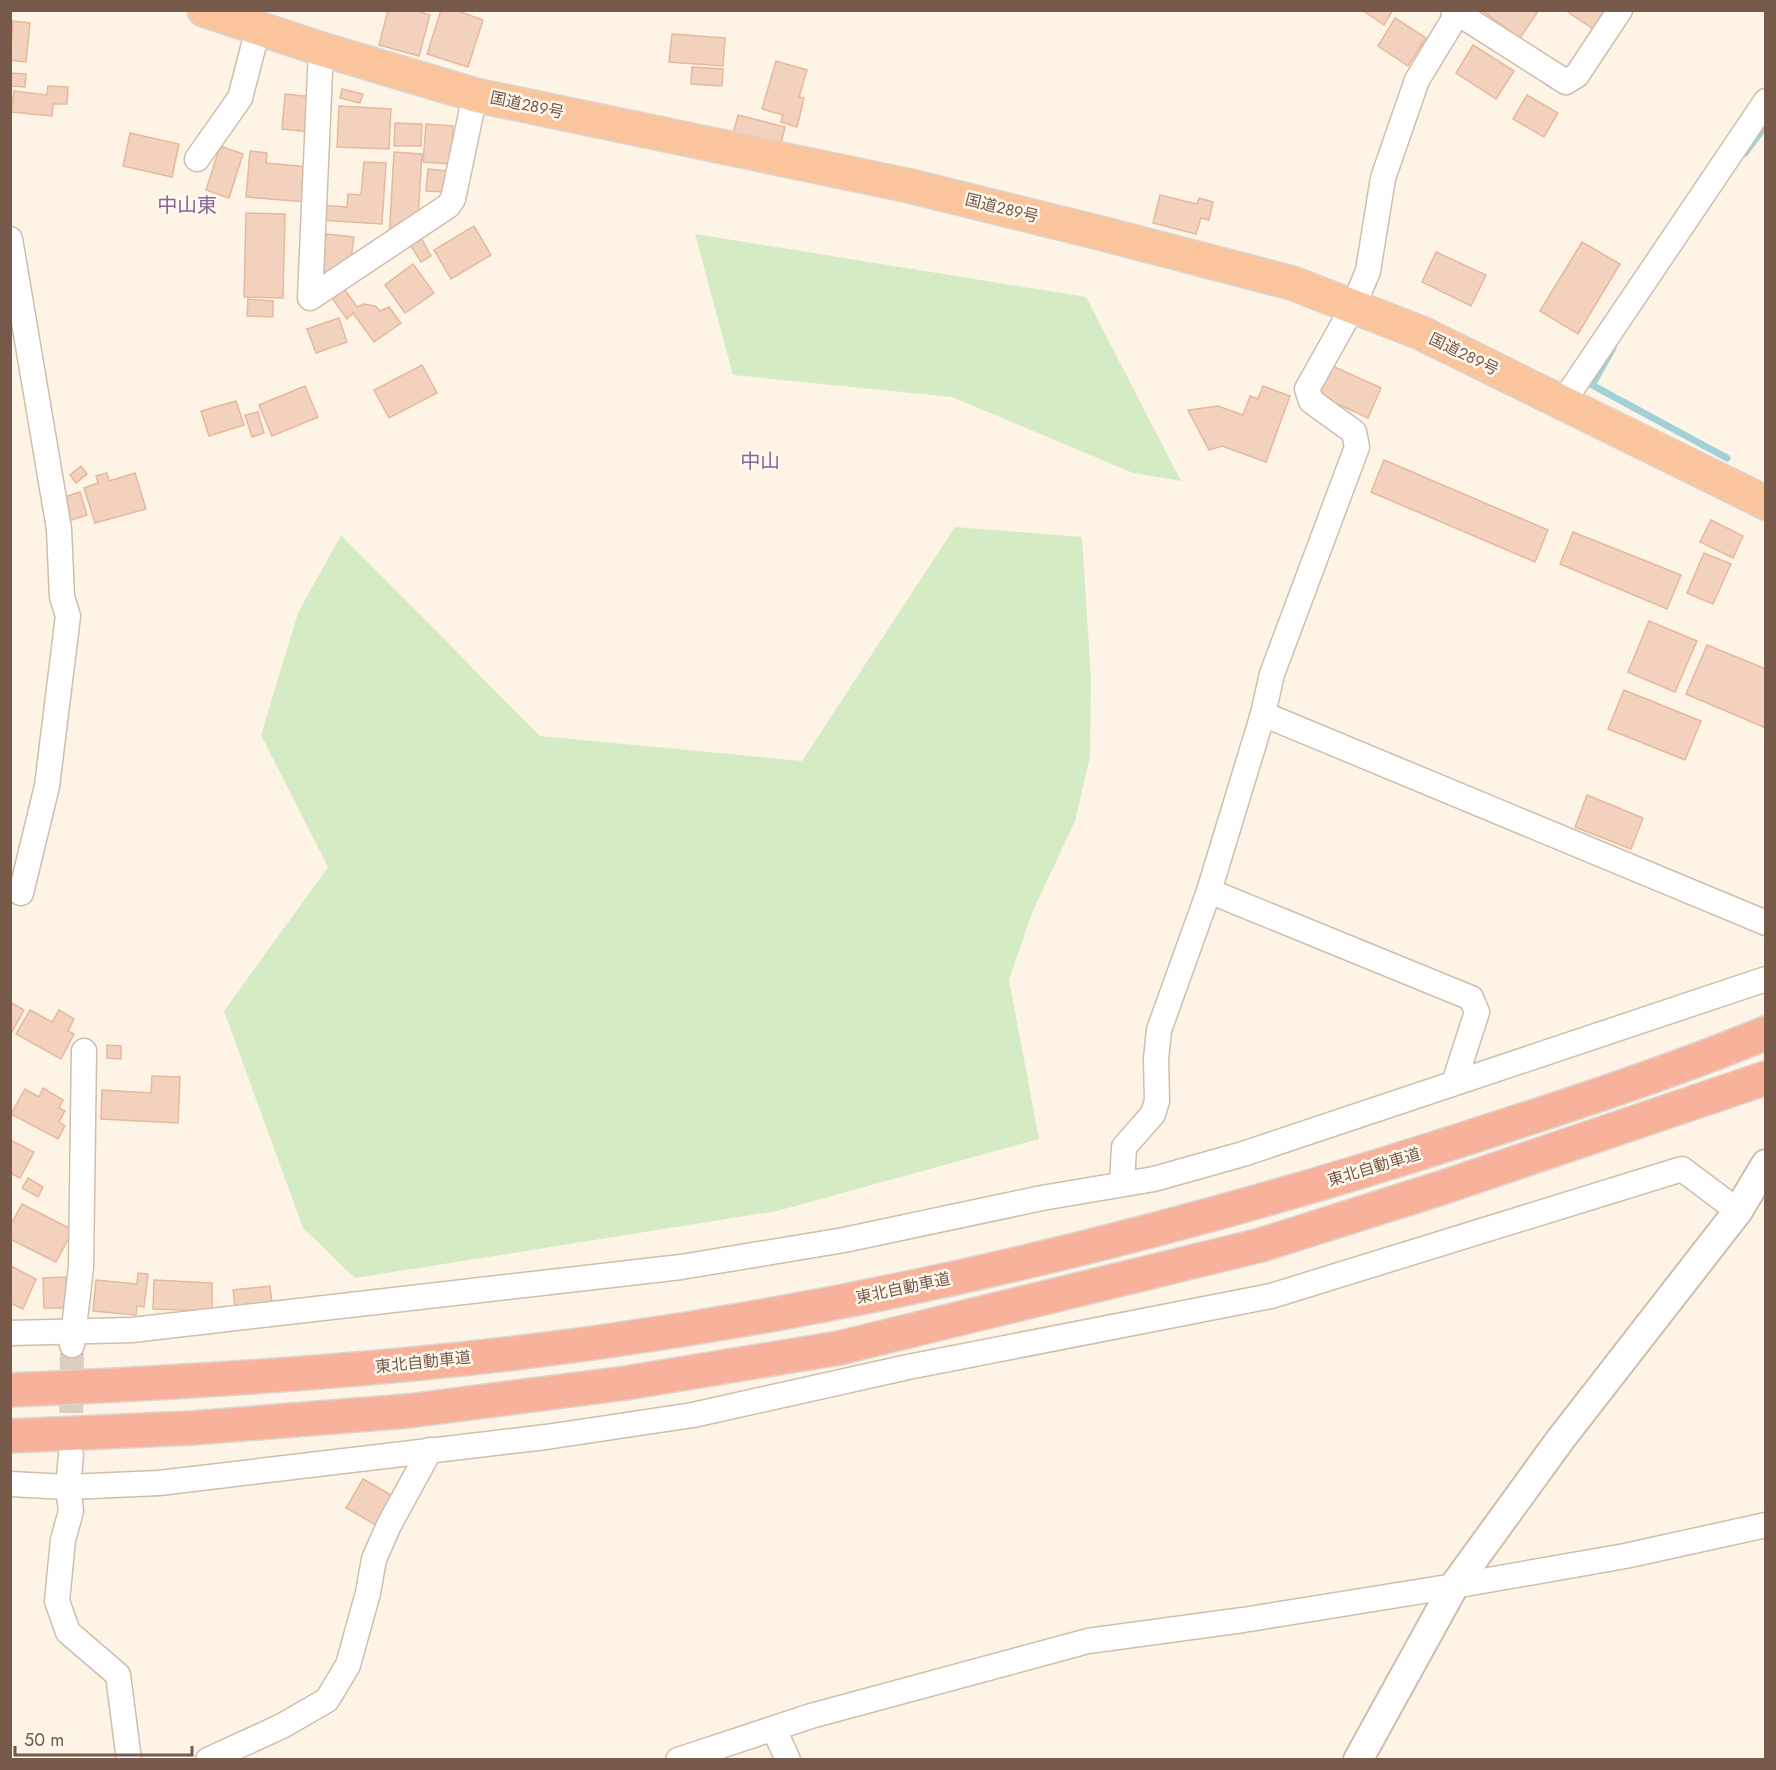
<svg xmlns="http://www.w3.org/2000/svg" width="1776" height="1770" viewBox="0 0 1776 1770" font-family="Jost,'Noto Sans JP',sans-serif">
<style>
.green{fill:#d5ebc4}
.lines{fill:none;stroke-linecap:round;stroke-linejoin:round}
.stream{stroke:#a0d1d9;stroke-width:7}
.building{fill:#f3d2bd;stroke:#e6b89d;stroke-width:1.5}
.minor-tunnel{stroke:#dccdbf;stroke-width:24;stroke-dasharray:24 12;stroke-linecap:butt}
.minor-casing{stroke:#d1bdae;stroke-width:27}
.tertiary-casing{stroke:#d1bdae;stroke-width:32}
.trunk-casing{stroke:#dcd4d0;stroke-width:36}
.motorway-casing{stroke:#dcd4d0;stroke-width:36}
.minor{stroke:#fff;stroke-width:24}
.tertiary{stroke:#fff;stroke-width:28}
.trunk{stroke:#fac49d;stroke-width:33}
.motorway{stroke:#f8b29c;stroke-width:33}
.labels{text-anchor:middle;dominant-baseline:central;stroke-width:5;stroke-linejoin:round;paint-order:stroke}
.street-label{font-size:16px;fill:#77594a;stroke:#fff8ed}
.quarter-label{font-size:20px;fill:#88669a;stroke:#fff8ed}
</style>
<rect width="100%" height="100%" fill="#fdf4e6"/>
<!-- green -->
<g class="green">
<path d="M 695,234 L 1086,297 L 1181,481 L 1133,473 L 952,397 L 733,375 Z"/>
<path d="M 955,527 L 1082,537 L 1091,679 L 1090,757 L 1075,821 L 1032,913 L 1009,980 L 1039,1139 L 777,1211 L 355,1278 L 303,1228 L 224,1011 L 328,867 L 261,735 L 298,613 L 341,535 L 540,736 L 802,761 Z"/>
</g>
<g class="lines">
<!-- stream -->
<g class="stream">
<path d="M 1745,153 L 1766,125"/>
<path d="M 1613,348 L 1592,385 L 1727,458"/>
</g>
</g>
<!-- building -->
<g class="building">
<path d="M 388,10 L 413,10 L 430,15 L 419,56 L 379,45 Z"/>
<path d="M 441,10 L 455,10 L 483,20 L 468,67 L 427,54 Z"/>
<path d="M 1366,10 L 1393,10 L 1384,25 L 1365,12 Z"/>
<path d="M 1481,10 L 1533,10 L 1537,13 L 1520,38 Z"/>
<path d="M 1565,10 L 1605,10 L 1593,29 Z"/>
<path d="M 1395,18 L 1426,38 L 1408,66 L 1378,46 Z"/>
<path d="M 13,21 L 30,23 L 26,62 L 10,60 Z"/>
<path d="M 672,34 L 725,38 L 723,66 L 669,62 Z"/>
<path d="M 1473,45 L 1514,71 L 1496,99 L 1456,73 Z"/>
<path d="M 776,61 L 807,70 L 799,97 L 804,98 L 797,127 L 781,122 L 783,115 L 762,109 Z"/>
<path d="M 692,67 L 723,69 L 722,86 L 691,84 Z"/>
<path d="M 10,73 L 26,74 L 25,87 L 10,86 Z"/>
<path d="M 48,86 L 68,87 L 67,104 L 53,104 L 52,116 L 11,112 L 14,91 L 47,95 Z"/>
<path d="M 342,89 L 363,94 L 360,103 L 340,98 Z"/>
<path d="M 285,94 L 314,97 L 311,132 L 282,129 Z"/>
<path d="M 1527,95 L 1558,113 L 1544,137 L 1513,119 Z"/>
<path d="M 339,106 L 391,109 L 389,149 L 337,147 Z"/>
<path d="M 738,115 L 785,127 L 780,147 L 733,134 Z"/>
<path d="M 395,123 L 422,124 L 421,146 L 394,146 Z"/>
<path d="M 426,124 L 453,126 L 451,164 L 423,162 Z"/>
<path d="M 130,133 L 179,144 L 172,177 L 123,166 Z"/>
<path d="M 220,146 L 243,154 L 229,198 L 206,190 Z"/>
<path d="M 250,151 L 267,153 L 266,163 L 309,167 L 306,202 L 246,197 Z"/>
<path d="M 394,152 L 422,154 L 418,218 L 389,240 Z"/>
<path d="M 364,162 L 386,163 L 382,224 L 320,220 L 321,205 L 347,207 L 348,194 L 361,195 Z"/>
<path d="M 428,169 L 446,171 L 445,192 L 426,191 Z"/>
<path d="M 1160,195 L 1197,204 L 1199,198 L 1213,202 L 1209,220 L 1201,218 L 1196,234 L 1153,223 Z"/>
<path d="M 246,213 L 285,214 L 283,298 L 244,297 Z"/>
<path d="M 474,226 L 491,255 L 451,279 L 434,250 Z"/>
<path d="M 326,234 L 354,237 L 350,266 L 339,274 L 322,273 Z"/>
<path d="M 420,236 L 431,256 L 421,262 L 409,243 Z"/>
<path d="M 1582,242 L 1620,264 L 1578,334 L 1540,311 Z"/>
<path d="M 1436,252 L 1486,275 L 1471,306 L 1422,282 Z"/>
<path d="M 413,264 L 434,293 L 405,313 L 385,285 Z"/>
<path d="M 345,290 L 357,307 L 364,304 L 375,306 L 380,311 L 389,307 L 401,323 L 374,342 L 353,313 L 347,319 L 332,298 Z"/>
<path d="M 248,299 L 273,301 L 273,317 L 247,316 Z"/>
<path d="M 339,318 L 347,342 L 316,353 L 307,329 Z"/>
<path d="M 422,365 L 437,393 L 389,418 L 374,390 Z"/>
<path d="M 1330,365 L 1381,388 L 1368,418 L 1316,394 Z"/>
<path d="M 305,386 L 318,417 L 272,436 L 259,405 Z"/>
<path d="M 1263,386 L 1290,396 L 1266,462 L 1222,446 L 1209,450 L 1188,410 L 1218,406 L 1243,415 L 1250,396 L 1258,399 Z"/>
<path d="M 236,401 L 244,425 L 209,436 L 201,411 Z"/>
<path d="M 258,412 L 264,433 L 252,437 L 245,415 Z"/>
<path d="M 1384,460 L 1548,530 L 1535,562 L 1371,492 Z"/>
<path d="M 81,466 L 87,474 L 76,483 L 70,475 Z"/>
<path d="M 107,473 L 109,481 L 135,473 L 146,509 L 95,523 L 84,488 L 98,483 L 96,476 Z"/>
<path d="M 80,492 L 87,515 L 68,521 L 61,498 Z"/>
<path d="M 1711,520 L 1743,536 L 1733,558 L 1700,542 Z"/>
<path d="M 1573,532 L 1681,575 L 1667,609 L 1560,564 Z"/>
<path d="M 1704,553 L 1731,564 L 1713,604 L 1687,593 Z"/>
<path d="M 1649,621 L 1697,641 L 1675,692 L 1628,672 Z"/>
<path d="M 1707,645 L 1766,669 L 1766,728 L 1686,694 Z"/>
<path d="M 1624,690 L 1701,721 L 1685,760 L 1608,729 Z"/>
<path d="M 1587,795 L 1643,818 L 1631,849 L 1575,827 Z"/>
<path d="M 10,1002 L 24,1010 L 12,1032 L 10,1031 Z"/>
<path d="M 30,1010 L 52,1022 L 59,1010 L 74,1019 L 68,1031 L 74,1034 L 61,1059 L 16,1034 Z"/>
<path d="M 107,1045 L 121,1046 L 121,1059 L 107,1058 Z"/>
<path d="M 152,1076 L 180,1077 L 178,1123 L 101,1119 L 102,1090 L 151,1093 Z"/>
<path d="M 43,1088 L 63,1100 L 59,1108 L 65,1111 L 59,1122 L 65,1126 L 58,1139 L 11,1114 L 25,1089 L 39,1097 Z"/>
<path d="M 10,1140 L 34,1152 L 20,1178 L 10,1173 Z"/>
<path d="M 28,1178 L 43,1187 L 38,1197 L 22,1188 Z"/>
<path d="M 22,1204 L 73,1230 L 56,1262 L 10,1239 L 10,1226 Z"/>
<path d="M 11,1266 L 36,1279 L 23,1309 L 10,1303 Z"/>
<path d="M 138,1273 L 148,1274 L 144,1307 L 137,1306 L 136,1315 L 93,1311 L 96,1280 L 137,1284 Z"/>
<path d="M 66,1277 L 67,1308 L 44,1308 L 43,1278 Z"/>
<path d="M 154,1280 L 212,1283 L 212,1311 L 153,1309 Z"/>
<path d="M 270,1286 L 273,1310 L 236,1315 L 233,1290 Z"/>
<path d="M 363,1479 L 393,1496 L 376,1525 L 346,1508 Z"/>
</g>
<g class="lines">
<!-- minor-tunnel -->
<path class="minor-tunnel" d="M 71,1449 L 72,1345"/>
<defs>
<g id="minor">
<path d="M 1453,10 L 1566,82 L 1577,75 L 1620,10"/>
<path d="M 321,49 L 310,298 L 448,206 L 453,199 L 475,95"/>
<path d="M 197,159 L 240,98 L 258,29"/>
<path d="M 10,239 L 59,529 L 62,597 L 68,616 L 47,786 L 21,893"/>
<path d="M 1563,402 L 1766,101"/>
<path d="M 1263,714 L 1766,923"/>
<path d="M 1209,891 L 1471,998 L 1477,1012 L 1454,1083"/>
<path d="M 1122,1184 L 1124,1147 L 1153,1114 L 1157,1101 L 1156,1059 L 1159,1030 L 1209,891 L 1263,714 L 1272,674 L 1357,447 L 1354,432 L 1311,401 L 1307,389 L 1354,305 L 1368,271 L 1383,178 L 1417,80 L 1457,14"/>
<path d="M 10,1333 L 132,1330 L 681,1267 L 844,1240 L 1042,1198 L 1154,1179 L 1243,1154 L 1766,979"/>
<path d="M 72,1345 L 81,1267 L 84,1051"/>
<path d="M 71,1455 L 68,1487 L 71,1511 L 63,1540 L 57,1601 L 68,1632 L 118,1675 L 129,1760"/>
<path d="M 10,1484 L 68,1487 L 159,1483 L 546,1437 L 693,1415 L 908,1367 L 1271,1296 L 1682,1169 L 1738,1211"/>
<path d="M 774,1729 L 788,1760"/>
<path d="M 208,1760 L 282,1726 L 327,1700 L 348,1665 L 368,1593 L 374,1559 L 389,1525 L 430,1450"/>
<path d="M 678,1760 L 811,1716 L 1088,1641 L 1243,1620 L 1454,1586 L 1625,1556 L 1766,1525"/>
</g>
<path id="tertiary" d="M 1358,1760 L 1454,1586 L 1560,1440 L 1738,1211 L 1766,1164"/>
<path id="trunk" d="M 204,10 L 321,49 L 475,95 L 910,186 L 1104,234 L 1292,283 L 1421,333 L 1766,503"/>
<g id="motorway">
<path d="M 10,1390 C 212,1381 414,1369 614,1340 C 903,1299 1189,1228 1467,1138 C 1567,1106 1668,1073 1766,1033"/>
<path d="M 10,1436 L 192,1428 L 408,1411 L 626,1383 L 839,1348 L 1261,1245 L 1441,1188 L 1766,1078"/>
</g>
</defs>
<!-- minor casing -->
<use href="#minor" class="minor-casing"/>
<!-- tertiary casing -->
<use href="#tertiary" class="tertiary-casing"/>
<!-- trunk casing -->
<use href="#trunk" class="trunk-casing"/>
<!-- motorway casing -->
<use href="#motorway" class="motorway-casing"/>
<!-- minor -->
<use href="#minor" class="minor"/>
<!-- tertiary -->
<use href="#tertiary" class="tertiary"/>
<!-- trunk -->
<use href="#trunk" class="trunk"/>
<!-- motorway -->
<use href="#motorway" class="motorway"/>
</g>
<g class="labels">
<!-- street labels -->
<g class="street-label">
<text transform="translate(527 105) rotate(12)">国道289号</text>
<text transform="translate(1002 208) rotate(14)">国道289号</text>
<text transform="translate(1464 354) rotate(26)">国道289号</text>
<text transform="translate(1374 1167) rotate(-17)">東北自動車道</text>
<text transform="translate(903 1288) rotate(-12)">東北自動車道</text>
<text transform="translate(423 1362) rotate(-6)">東北自動車道</text>
</g>
<!-- quarter labels -->
<g class="quarter-label">
<text x="187" y="205">中山東</text>
<text x="760" y="461">中山</text>
</g>
</g>
<!-- border -->
<rect width="1776" height="1770" fill="none" stroke="#77594a" stroke-width="24"/>
<!-- scale -->
<path d="M15 1746v9h177v-9" fill="none" stroke="#77594a" stroke-width="3"/>
<text x="24" y="1746" font-size="18" fill="#77594a" stroke="#fff8ed" stroke-width="4.5" paint-order="stroke">50 m</text>
</svg>
